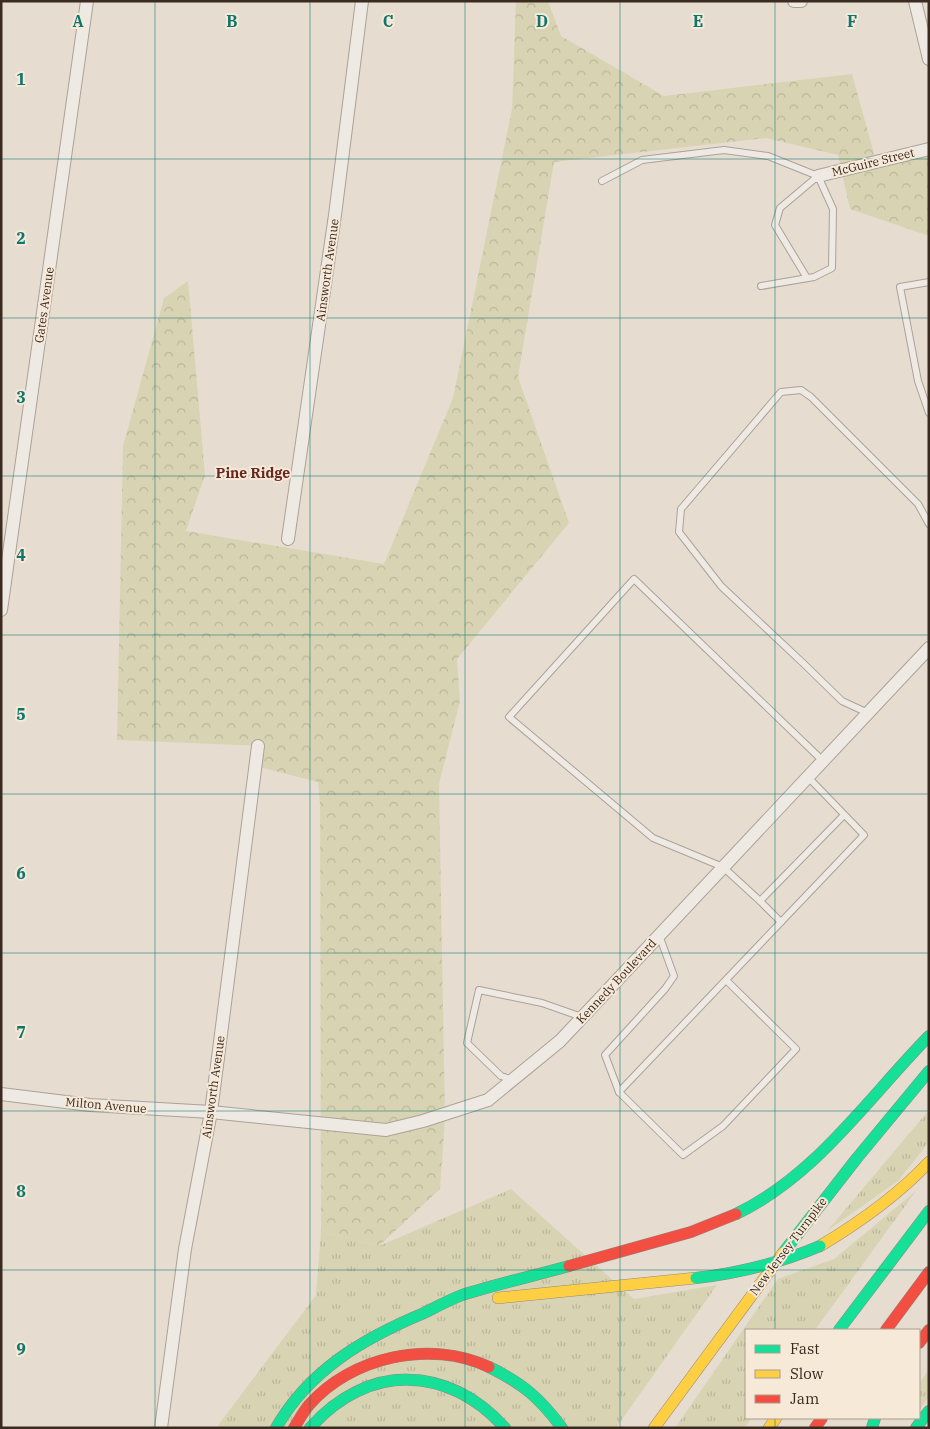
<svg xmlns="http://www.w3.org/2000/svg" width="930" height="1429" viewBox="0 0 930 1429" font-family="'IBM Plex Serif',serif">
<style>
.grass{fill:url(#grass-tufts)}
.forest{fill:url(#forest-crowns)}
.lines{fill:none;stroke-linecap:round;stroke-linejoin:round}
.lane-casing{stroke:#aba299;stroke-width:8}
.street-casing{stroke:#aba299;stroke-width:14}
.fast-casing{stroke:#918880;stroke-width:12}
.slow-casing{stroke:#918880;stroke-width:12}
.jam-casing{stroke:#918880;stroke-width:12}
.lane{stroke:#eee9e2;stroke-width:6}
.street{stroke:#eee9e2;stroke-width:12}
.fast{stroke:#16e098;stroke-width:11}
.slow{stroke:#ffcf43;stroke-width:11}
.jam{stroke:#f24e42;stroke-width:11}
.fast-bridge-casing{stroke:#918880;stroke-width:12;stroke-linecap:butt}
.fast-bridge{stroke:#16e098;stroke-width:11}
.grid{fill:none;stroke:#0f766e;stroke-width:1;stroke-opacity:0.55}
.labels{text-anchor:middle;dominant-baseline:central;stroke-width:4;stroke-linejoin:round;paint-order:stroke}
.street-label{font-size:12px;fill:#3b2a20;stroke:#f6e9d8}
.neighbourhood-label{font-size:14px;font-weight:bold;fill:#672720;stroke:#f6e9d8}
.grid-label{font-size:16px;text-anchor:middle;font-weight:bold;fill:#0f766e;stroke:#f6e9d8;stroke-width:4;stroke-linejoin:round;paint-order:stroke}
</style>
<defs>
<pattern id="grass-tufts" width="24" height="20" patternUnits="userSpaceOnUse" patternTransform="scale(1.25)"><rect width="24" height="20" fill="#d8d4b3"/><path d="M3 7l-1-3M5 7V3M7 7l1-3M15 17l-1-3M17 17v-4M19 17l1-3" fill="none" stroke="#bab69a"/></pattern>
<pattern id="forest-crowns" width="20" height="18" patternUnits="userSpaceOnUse" patternTransform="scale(1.25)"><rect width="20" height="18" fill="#d8d4b3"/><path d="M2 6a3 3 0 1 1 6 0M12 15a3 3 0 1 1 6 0" fill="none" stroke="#bab69a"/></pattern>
</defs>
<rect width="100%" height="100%" fill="#e6ddd0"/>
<!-- grass -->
<g class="grass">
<path d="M 929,1110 L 929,1142 L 898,1181 L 827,1231 Z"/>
<path d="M 511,1189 L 634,1299 L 717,1285 L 616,1428 L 218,1428 L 219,1424 L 316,1295 L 321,1231 L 379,1246 Z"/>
<path d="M 916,1191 L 815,1330 L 746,1330 L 746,1418 L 752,1418 L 744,1428 L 675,1428 L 778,1279 L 834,1259 Z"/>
<path d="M 929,1369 L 929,1396 L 919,1411 L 919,1384 Z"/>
</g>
<!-- forest -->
<path class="forest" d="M 516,1 L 548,1 L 561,36 L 664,96 L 852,74 L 875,157 L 929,146 L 929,236 L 850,209 L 838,155 L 766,138 L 554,162 L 518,377 L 569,523 L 457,659 L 460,701 L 439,784 L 445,1119 L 440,1189 L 379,1246 L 321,1231 L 320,804 L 318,782 L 259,767 L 260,746 L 117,740 L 123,446 L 164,298 L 188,281 L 205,475 L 186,531 L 384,564 L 453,398 L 512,109 Z"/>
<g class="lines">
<defs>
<g id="lane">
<path d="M 602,181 L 642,160 L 724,150 L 768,156 L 818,176 L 833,209 L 832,268 L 814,277 L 761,286"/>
<path d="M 807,278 L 775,225 L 780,208 L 818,176"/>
<path d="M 929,282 L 900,287 L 918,381 L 929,413"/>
<path d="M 868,713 L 842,701 L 803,663 L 721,586 L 679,532 L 681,509 L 781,392 L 801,390 L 811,397 L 918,504 L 929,524"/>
<path d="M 808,777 L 864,835 L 781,922 L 760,901 L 844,815"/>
<path d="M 760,901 L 723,867 L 653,838 L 509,717 L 634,579 L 823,761"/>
<path d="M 726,980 L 796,1049 L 723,1126 L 683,1155 L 619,1092 L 781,922"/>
<path d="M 513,1080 L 501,1076 L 467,1043 L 479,990 L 542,1003 L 582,1017"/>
<path d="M 619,1092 L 605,1055 L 665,989 L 674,976 L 659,935"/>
</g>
<g id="street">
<path d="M 794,1 L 801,1"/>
<path d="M 915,1 L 929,59"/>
<path d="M 818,176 L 929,149"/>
<path d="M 288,539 L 335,215 L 362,1"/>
<path d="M 1,610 L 87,1"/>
<path d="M 1,1094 L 90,1105 L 211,1112 L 386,1130 L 423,1121 L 488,1100 L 560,1041 L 929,648"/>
<path d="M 161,1428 L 185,1249 L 211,1112 L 258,746"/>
</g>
<g id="fast">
<path d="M 736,1214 C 816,1176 868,1098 929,1036"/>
<path d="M 783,1253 L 857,1158 L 929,1071"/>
<path d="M 839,1330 L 929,1211"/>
<path d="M 489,1367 C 522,1383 540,1398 562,1428"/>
<path d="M 276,1428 C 309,1370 364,1338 424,1313 C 436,1307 449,1300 462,1295 C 497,1284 533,1276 569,1266"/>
<path d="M 310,1428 C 367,1363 448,1364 505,1428"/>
<path d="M 872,1428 L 875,1418"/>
<path d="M 916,1428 L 929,1411"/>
</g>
<g id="slow">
<path d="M 820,1246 C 860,1222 897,1196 929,1162"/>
<path d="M 498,1298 L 696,1278"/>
<path d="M 654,1428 L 783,1253"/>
<path d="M 769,1428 L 776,1418"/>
</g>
<g id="jam">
<path d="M 569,1266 L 691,1232 L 736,1214"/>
<path d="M 886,1330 L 929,1272"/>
<path d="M 919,1343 L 929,1330"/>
<path d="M 294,1428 C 299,1420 303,1412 309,1405 C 351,1357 430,1339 489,1367"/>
<path d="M 815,1428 L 822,1418"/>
</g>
</defs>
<!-- lane casing -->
<use href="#lane" class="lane-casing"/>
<!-- street casing -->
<use href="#street" class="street-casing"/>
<!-- fast casing -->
<use href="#fast" class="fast-casing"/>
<!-- slow casing -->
<use href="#slow" class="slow-casing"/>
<!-- jam casing -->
<use href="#jam" class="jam-casing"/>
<!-- lane -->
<use href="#lane" class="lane"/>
<!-- street -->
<use href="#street" class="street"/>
<!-- fast -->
<use href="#fast" class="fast"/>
<!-- slow -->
<use href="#slow" class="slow"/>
<!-- jam -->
<use href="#jam" class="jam"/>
<defs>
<path id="fast-bridge" d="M 696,1278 C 740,1273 780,1263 820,1246"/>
</defs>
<!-- fast-bridge casing -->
<use href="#fast-bridge" class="fast-bridge-casing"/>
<!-- fast-bridge -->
<use href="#fast-bridge" class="fast-bridge"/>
</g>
<!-- grid -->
<path class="grid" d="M 155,1 L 155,1428M 310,1 L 310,1428M 465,1 L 465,1428M 620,1 L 620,1428M 775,1 L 775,1330M 1,159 L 929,159M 1,318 L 929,318M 1,476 L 929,476M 1,635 L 929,635M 1,794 L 929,794M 1,953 L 929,953M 1,1111 L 929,1111M 1,1270 L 929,1270M 775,1418 L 775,1428"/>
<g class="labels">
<!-- street labels -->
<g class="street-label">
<text transform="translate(873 162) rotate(-14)">McGuire Street</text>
<text transform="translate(327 270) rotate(-82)">Ainsworth Avenue</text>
<text transform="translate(44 305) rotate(-82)">Gates Avenue</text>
<text transform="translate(616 981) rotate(-47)">Kennedy Boulevard</text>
<text transform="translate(213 1087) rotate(-82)">Ainsworth Avenue</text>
<text transform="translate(106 1105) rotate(5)">Milton Avenue</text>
<text transform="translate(788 1246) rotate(-53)">New Jersey Turnpike</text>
</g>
<!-- neighbourhood labels -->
<g class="neighbourhood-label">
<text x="253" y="473">Pine Ridge</text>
</g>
</g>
<g class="grid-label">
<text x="78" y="27">A</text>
<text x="232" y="27">B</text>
<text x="388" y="27">C</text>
<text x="542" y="27">D</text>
<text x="698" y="27">E</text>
<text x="852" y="27">F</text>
<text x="21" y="85">1</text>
<text x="21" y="244">2</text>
<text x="21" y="403">3</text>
<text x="21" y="561">4</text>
<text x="21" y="720">5</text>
<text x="21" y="879">6</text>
<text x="21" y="1038">7</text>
<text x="21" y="1197">8</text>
<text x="21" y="1355">9</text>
</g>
<!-- border -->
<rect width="930" height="1429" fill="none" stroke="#3b2a20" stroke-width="5"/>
<!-- legend -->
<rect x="745" y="1329" width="175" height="90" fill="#f6e9d8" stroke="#ab9d8e"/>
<rect x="755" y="1345" width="25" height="8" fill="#16e098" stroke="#ab9d8e"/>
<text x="790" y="1354" font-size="15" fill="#3b2a20">Fast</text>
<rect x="755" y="1370" width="25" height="8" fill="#ffcf43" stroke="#ab9d8e"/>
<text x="790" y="1379" font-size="15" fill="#3b2a20">Slow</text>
<rect x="755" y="1395" width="25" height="8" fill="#f24e42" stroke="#ab9d8e"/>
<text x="790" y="1404" font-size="15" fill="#3b2a20">Jam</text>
</svg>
